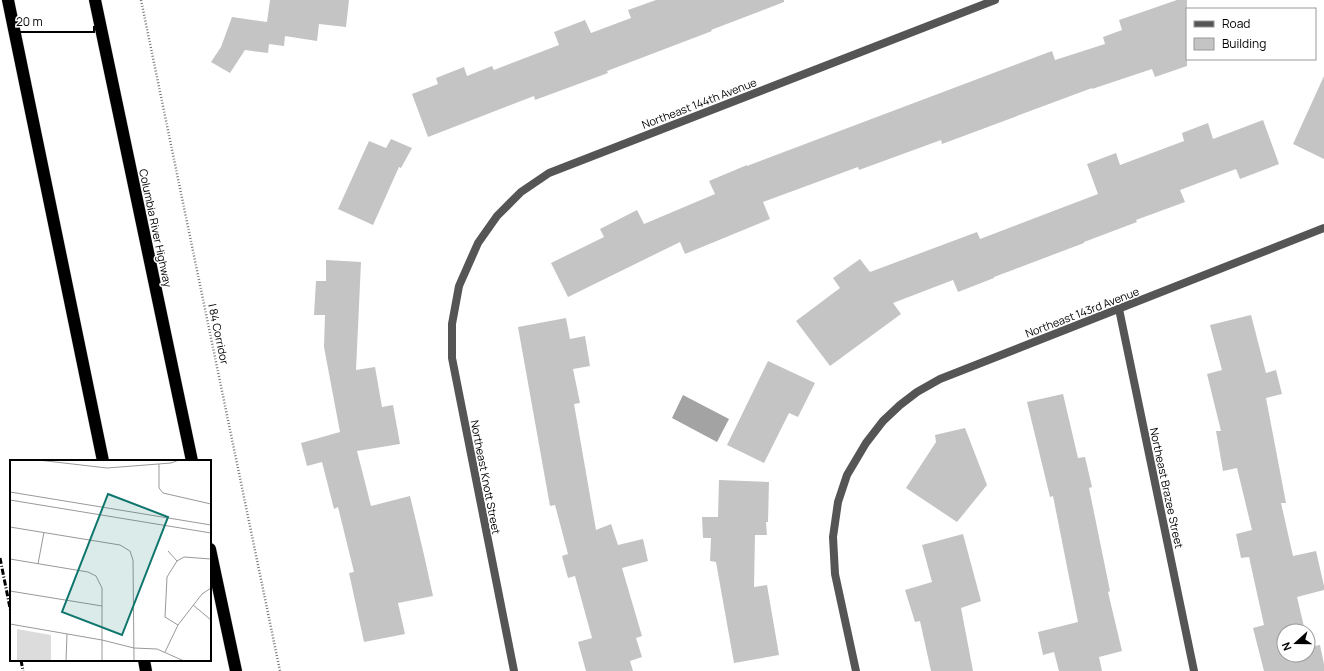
<svg xmlns="http://www.w3.org/2000/svg" width="1324" height="671" viewBox="0 0 1324 671" font-family="Manrope,sans-serif">
<style>
.water{fill:#a3a3a3}
.building{fill:#c4c4c4}
.lines{fill:none;stroke-linecap:round;stroke-linejoin:round}
.motorway-casing{stroke:#dbdbdb;stroke-width:13}
.path{stroke:#777;stroke-width:2.5;stroke-dasharray:1 2;stroke-linecap:butt}
.minor{stroke:#555;stroke-width:8}
.motorway{stroke:#000;stroke-width:12}
.rail{stroke:#000;stroke-width:3;stroke-dasharray:6 2 1 2;stroke-linecap:butt}
.labels{text-anchor:middle;dominant-baseline:central;stroke-width:3;stroke-linejoin:round;paint-order:stroke}
.street-label{font-size:11px;fill:#000;stroke:#fff}
.inset-road{fill:none;stroke:#999;stroke-width:1}
.view{fill:#0f766e;fill-opacity:0.15;stroke:#0f766e;stroke-width:2}
.inset-edge{fill:none;stroke:#000;stroke-width:2}
</style>
<rect width="100%" height="100%" fill="#fff"/>
<!-- water -->
<path class="water" d="M 683,395 L 729,419 L 717,442 L 672,418 Z"/>
<!-- building -->
<g class="building">
<path d="M 270,0 L 349,0 L 346,27 L 319,24 L 317,41 L 285,36 L 284,46 L 269,44 L 268,53 L 245,50 L 230,73 L 211,62 L 221,47 L 232,17 L 267,22 Z"/>
<path d="M 656,0 L 784,0 L 784,2 L 711,30 L 712,31 L 607,71 L 608,73 L 535,100 L 534,96 L 428,137 L 412,94 L 438,84 L 436,78 L 464,67 L 467,76 L 492,66 L 494,70 L 559,45 L 554,32 L 585,20 L 591,33 L 631,18 L 628,10 Z"/>
<path d="M 1177,0 L 1187,0 L 1187,66 L 1155,77 L 1152,69 L 1092,89 L 1092,88 L 942,144 L 941,140 L 859,170 L 858,167 L 763,202 L 770,219 L 685,254 L 680,242 L 568,297 L 551,263 L 604,237 L 600,229 L 637,210 L 644,224 L 715,194 L 709,181 L 747,165 L 747,166 L 1052,51 L 1055,60 L 1105,44 L 1103,37 L 1122,30 L 1119,20 Z"/>
<path d="M 1324,76 L 1324,159 L 1293,144 Z"/>
<path d="M 1263,120 L 1279,164 L 1240,179 L 1236,169 L 1180,190 L 1185,202 L 1136,220 L 1137,222 L 1084,242 L 1084,243 L 994,277 L 994,278 L 958,292 L 953,280 L 893,303 L 901,314 L 830,366 L 796,321 L 840,288 L 833,278 L 860,259 L 870,272 L 977,232 L 980,239 L 1098,194 L 1087,164 L 1116,153 L 1120,165 L 1184,141 L 1182,133 L 1208,123 L 1213,139 Z"/>
<path d="M 391,139 L 412,148 L 401,168 L 399,167 L 373,225 L 338,209 L 369,141 L 386,148 Z"/>
<path d="M 326,260 L 361,262 L 356,370 L 375,367 L 382,407 L 393,405 L 400,444 L 357,451 L 371,506 L 410,496 L 424,555 L 433,596 L 398,603 L 405,634 L 364,642 L 349,573 L 354,572 L 338,507 L 334,509 L 322,462 L 307,466 L 301,443 L 340,432 L 324,347 L 325,315 L 314,315 L 316,281 L 326,281 Z"/>
<path d="M 1251,315 L 1266,373 L 1276,370 L 1282,394 L 1266,398 L 1286,503 L 1281,503 L 1293,556 L 1316,551 L 1324,586 L 1324,590 L 1297,597 L 1305,631 L 1284,631 L 1284,655 L 1308,655 L 1308,645 L 1308,647 L 1320,645 L 1324,664 L 1324,671 L 1264,671 L 1253,628 L 1264,625 L 1249,557 L 1241,558 L 1236,534 L 1252,530 L 1237,468 L 1223,471 L 1216,431 L 1221,431 L 1207,374 L 1222,370 L 1210,325 Z"/>
<path d="M 566,318 L 570,339 L 585,336 L 590,366 L 573,369 L 580,403 L 574,404 L 596,530 L 611,524 L 618,545 L 643,539 L 648,561 L 622,568 L 642,636 L 636,638 L 642,657 L 630,661 L 633,671 L 586,671 L 578,642 L 592,638 L 575,576 L 568,578 L 562,556 L 568,554 L 555,505 L 550,506 L 518,327 Z"/>
<path d="M 768,361 L 815,383 L 798,417 L 789,413 L 764,463 L 727,445 Z"/>
<path d="M 1063,394 L 1078,458 L 1085,457 L 1092,487 L 1089,488 L 1110,591 L 1108,592 L 1122,651 L 1099,657 L 1102,671 L 1059,671 L 1054,652 L 1043,655 L 1038,632 L 1078,622 L 1053,496 L 1050,497 L 1027,402 Z"/>
<path d="M 965,428 L 987,485 L 957,522 L 906,488 L 936,442 L 935,435 Z"/>
<path d="M 719,480 L 769,482 L 768,522 L 766,522 L 767,535 L 755,535 L 754,587 L 767,585 L 779,655 L 734,663 L 716,562 L 710,561 L 711,538 L 703,538 L 702,517 L 718,517 Z"/>
<path d="M 963,534 L 981,601 L 961,608 L 973,671 L 931,671 L 920,621 L 915,622 L 905,590 L 932,582 L 922,545 Z"/>
</g>
<g class="lines">
<defs>
<g id="motorway">
<path d="M 8,0 L 103,461"/>
<path d="M 95,0 L 192,461"/>
<path d="M 210,549 L 236,671"/>
<path d="M 144,660 L 146,671"/>
</g>
</defs>
<!-- motorway casing -->
<use href="#motorway" class="motorway-casing"/>
<!-- path -->
<path class="path" d="M 141,0 L 280,671"/>
<!-- minor -->
<g class="minor">
<path d="M 1119,309 L 1194,671"/>
<path d="M 514,671 L 452,358 L 452,324 L 459,286 L 478,243 L 497,216 L 521,192 L 549,173 L 995,0"/>
<path d="M 856,671 L 835,574 L 833,537 L 838,502 L 847,475 L 866,443 L 883,421 L 900,405 L 917,392 L 940,379 L 1324,228"/>
</g>
<!-- motorway -->
<use href="#motorway" class="motorway"/>
<!-- rail -->
<g class="rail">
<path d="M 0,558 L 11,613"/>
<path d="M 21,660 L 23,671"/>
</g>
</g>
<g class="labels">
<!-- street labels -->
<g class="street-label">
<text transform="translate(699 103) rotate(-21)">Northeast 144th Avenue</text>
<text transform="translate(156 228) rotate(78)">Columbia River Highway</text>
<text transform="translate(1082 312) rotate(-21)">Northeast 143rd Avenue</text>
<text transform="translate(219 334) rotate(78)">I 84 Corridor</text>
<text transform="translate(486 477) rotate(79)">Northeast Knott Street</text>
<text transform="translate(1167 488) rotate(78)">Northeast Brazee Street</text>
</g>
</g>
<!-- overview -->
<g transform="translate(10 460)">
<rect width="201" height="201" fill="#fff"/>
<path d="M 7,169 L 41,175 L 41,201 L 7,201 Z" fill="#dcdcdc"/>
<path class="inset-road" d="M 28,0 L 97,8 L 161,3 L 169,0M 149,4 L 149,28 L 153,33 L 201,44M 0,32 L 201,65M 0,40 L 201,73M 0,67 L 110,85 L 120,91 L 123,100 L 124,201M 158,91 L 167,101M 0,99 L 78,112 L 86,116 L 92,128 L 92,201M 28,104 L 34,72M 0,131 L 92,146M 183,145 L 201,160M 0,164 L 92,180 L 124,188 L 147,189 L 174,201M 168,165 L 155,157 L 157,117 L 167,101 L 174,97 L 201,99M 155,192 L 168,165 L 192,134 L 201,128M 56,201 L 57,174"/>
<path class="view" d="M 98,34 L 158,57 L 112,175 L 52,152 Z"/>
<rect width="201" height="201" class="inset-edge"/>
</g>
<!-- legend -->
<rect x="1186" y="8" width="130" height="52" fill="#ffffff" stroke="#999999"/>
<rect x="1194" y="21" width="20" height="6" fill="#555555" stroke="#999999"/>
<text x="1222" y="28" font-size="12" fill="#000000">Road</text>
<rect x="1194" y="38" width="20" height="12" fill="#c4c4c4" stroke="#999999"/>
<text x="1222" y="48" font-size="12" fill="#000000">Building</text>
<!-- north arrow -->
<g transform="translate(1296 643) rotate(249)"><circle r="19" fill="#ffffff" stroke="#999999"/>
<path d="M0-3L7 15L0 10L-7 15Z" fill="#000000"/>
<text y="-6" font-size="11" font-weight="bold" text-anchor="middle" fill="#000000">N</text>
</g>
<!-- scale -->
<path d="M10 26v6h84v-6" fill="none" stroke="#000000" stroke-width="2"/>
<text x="16" y="26" font-size="12" fill="#000000" stroke="#ffffff" stroke-width="3" paint-order="stroke">20 m</text>
</svg>
